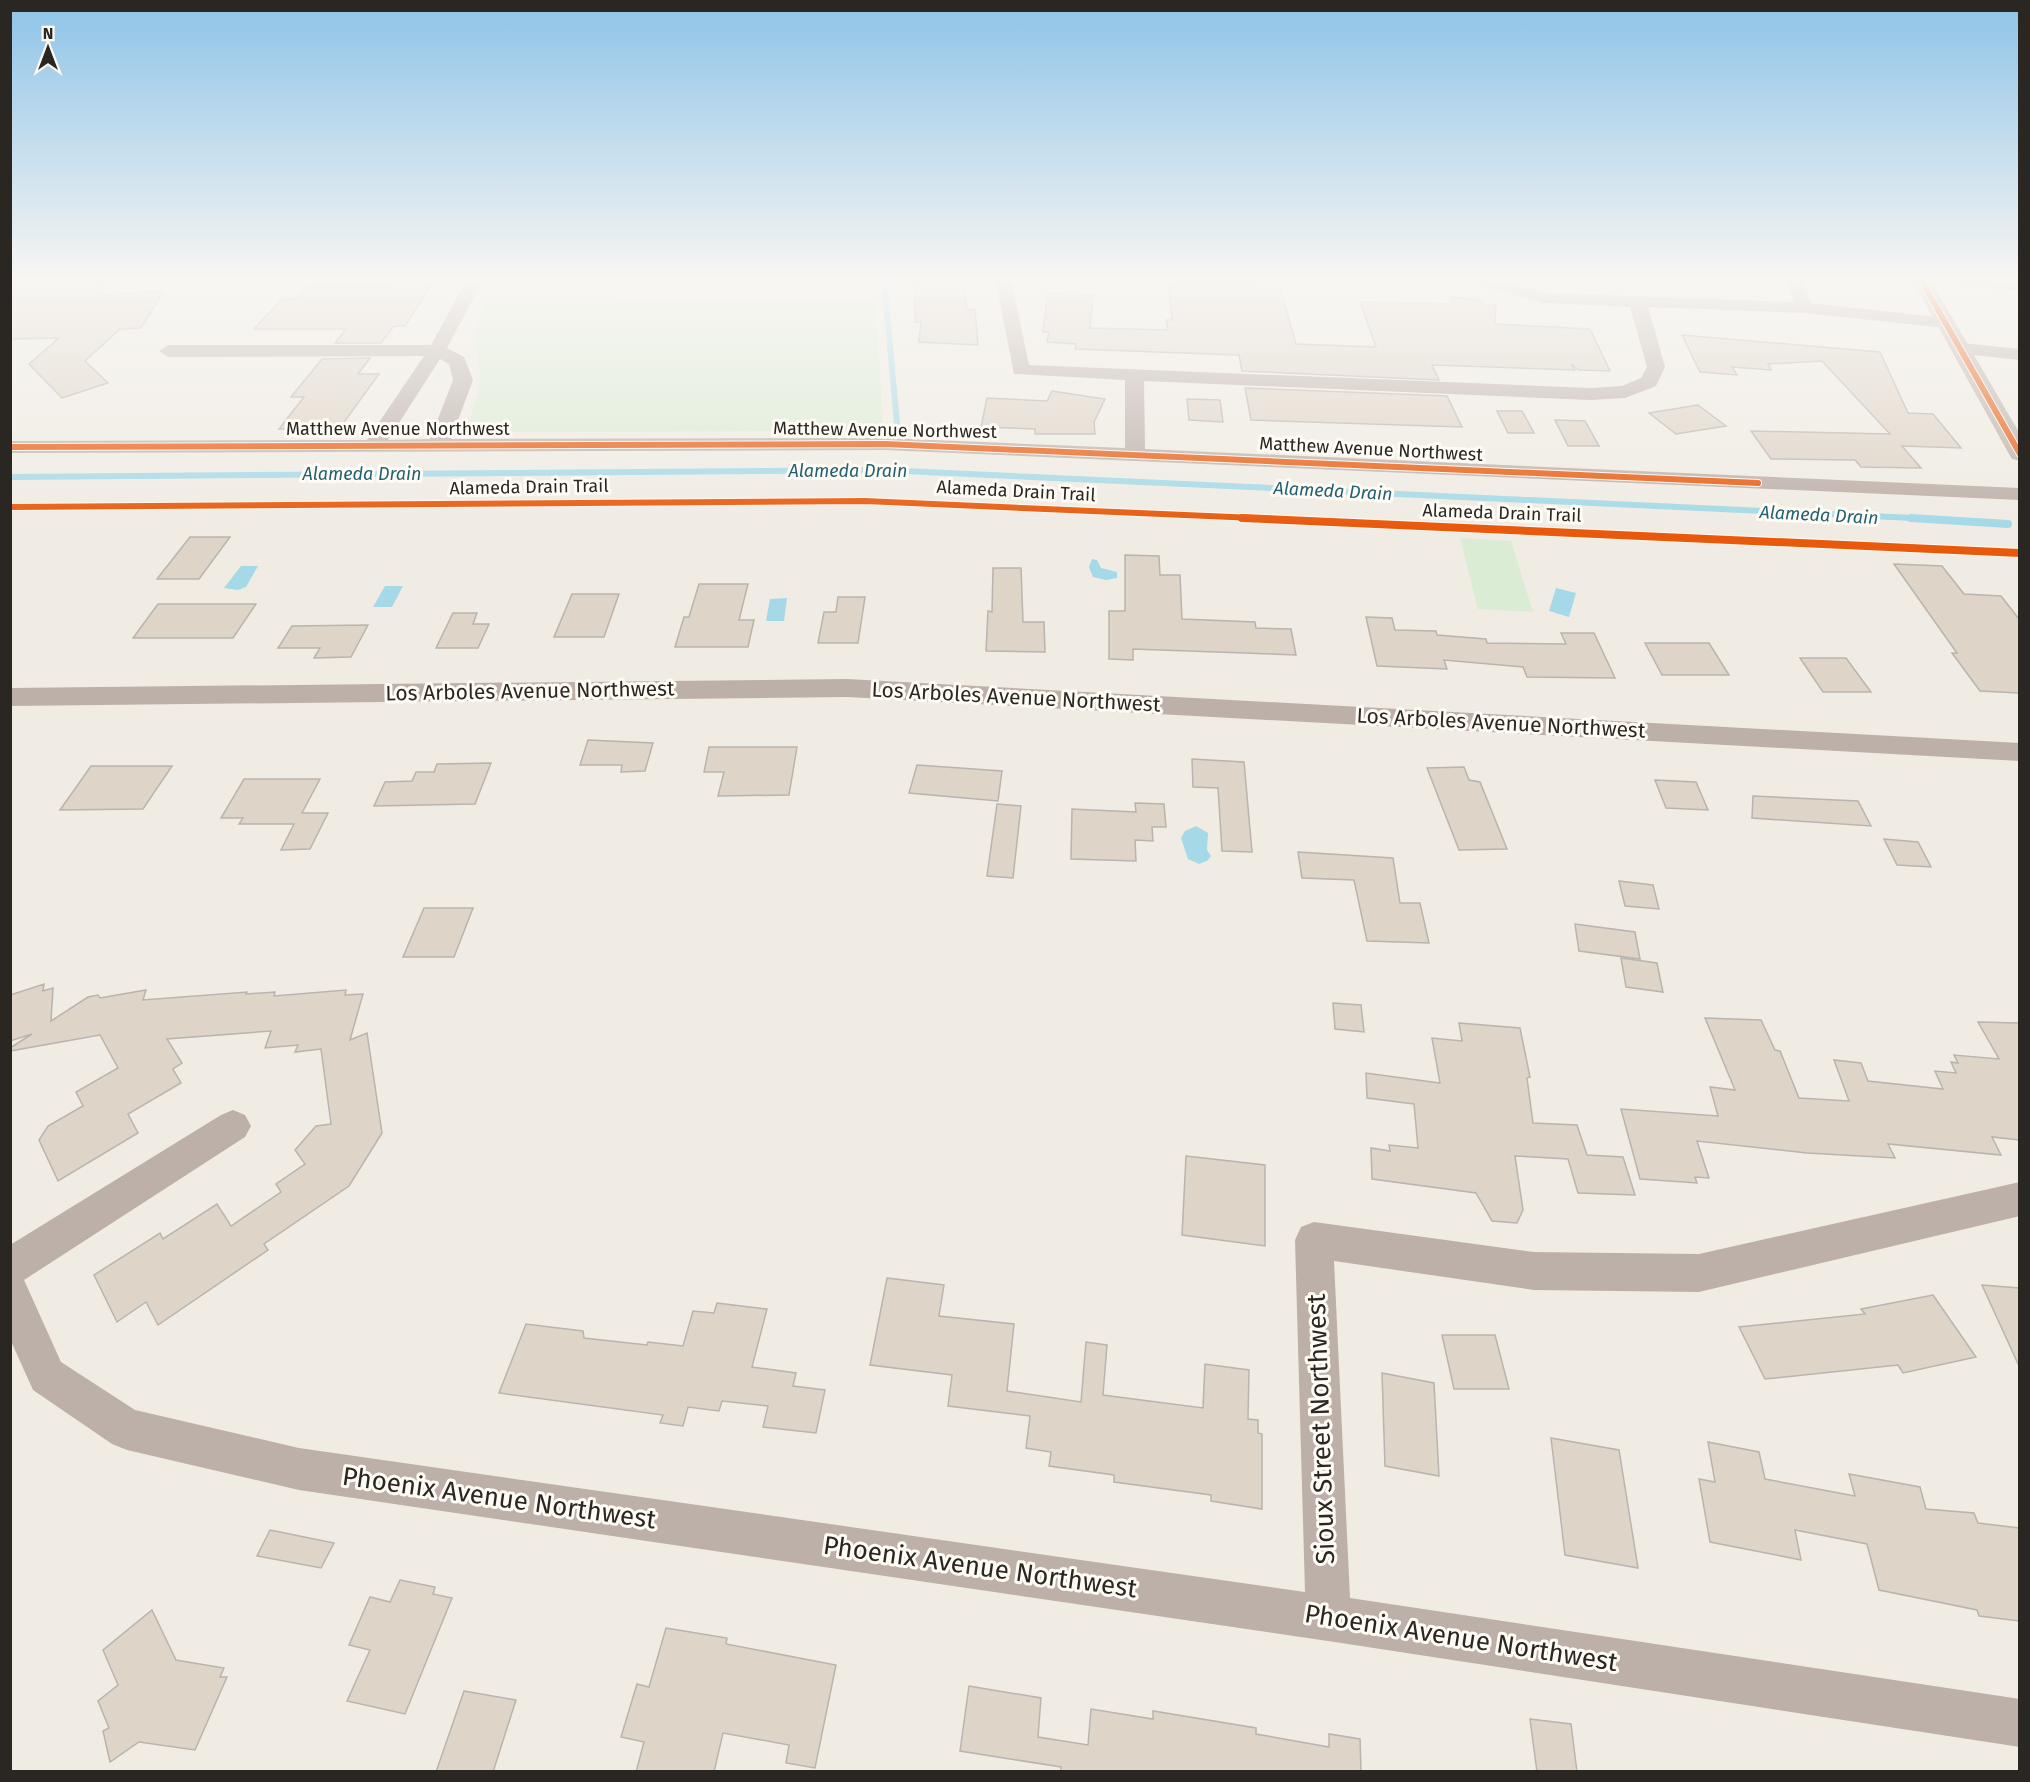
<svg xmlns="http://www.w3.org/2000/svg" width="2030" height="1782" viewBox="0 0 2030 1782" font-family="'Fira Sans',sans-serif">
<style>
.green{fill:#daecd4}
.water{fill:#a5d9e7}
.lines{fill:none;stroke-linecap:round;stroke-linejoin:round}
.stream-far1{stroke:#a5d9e7;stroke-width:6}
.stream{stroke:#a5d9e7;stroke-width:8}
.building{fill:#ded4c7;stroke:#b8b4af;stroke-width:1.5}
.minor{fill:#bdb0a8;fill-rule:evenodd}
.major{fill:#bdb0a8;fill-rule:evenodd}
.cycleway-far1-casing{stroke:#fefbf5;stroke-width:8}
.cycleway-casing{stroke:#fefbf5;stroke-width:10}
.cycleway-far1{stroke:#e8590c;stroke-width:6}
.cycleway{stroke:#e8590c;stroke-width:8}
.labels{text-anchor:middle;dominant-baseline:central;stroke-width:6;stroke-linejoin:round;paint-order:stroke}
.far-street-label{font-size:18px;fill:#2a2722;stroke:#fefbf5}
.far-water-label{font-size:18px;font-style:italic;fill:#236071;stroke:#fefbf5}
.street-label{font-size:21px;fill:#2a2722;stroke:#fefbf5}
.near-street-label{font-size:26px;fill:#2a2722;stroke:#fefbf5}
</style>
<rect width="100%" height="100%" fill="#f0ece4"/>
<!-- green -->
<g class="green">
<path d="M 876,299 L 883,431 L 472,432 C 466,414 477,406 479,387 C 483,354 466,338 484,304 Z"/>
<path d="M 1460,538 L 1511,541 L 1533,612 L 1478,609 Z"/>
</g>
<!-- water -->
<g class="water">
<path d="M 1092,559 L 1097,560 L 1101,568 L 1117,572 L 1117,578 L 1106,580 L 1093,577 L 1089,567 Z"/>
<path d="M 241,566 L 258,566 L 246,587 L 238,590 L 224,588 Z"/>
<path d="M 385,586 L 403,586 L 392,607 L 373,607 Z"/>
<path d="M 1556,588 L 1576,593 L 1569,617 L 1549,611 Z"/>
<path d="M 787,598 L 784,621 L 766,621 L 770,599 Z"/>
<path d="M 1196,826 L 1208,833 L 1207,850 L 1211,856 L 1207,861 L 1199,864 L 1188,859 L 1181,838 L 1185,831 Z"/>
</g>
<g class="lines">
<!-- stream-far1 -->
<g class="stream-far1">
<path d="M 884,278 L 898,435"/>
<path d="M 10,477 L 883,470 L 1935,519"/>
</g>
<!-- stream -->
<path class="stream" d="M 1911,518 L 2008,524"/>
</g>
<!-- building -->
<g class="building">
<path d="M 10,278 L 101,278 L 102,295 L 164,291 L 141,328 L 120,329 L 85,361 L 108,383 L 62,398 L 29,364 L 59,338 L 10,339 Z"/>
<path d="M 395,278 L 436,278 L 405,326 L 394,326 L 381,343 L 335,343 L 346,329 L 254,329 L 282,299 L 295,299 L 306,287 L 387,287 Z"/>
<path d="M 915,278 L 964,278 L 967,310 L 975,309 L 978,345 L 919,342 L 921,322 L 915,322 Z"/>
<path d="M 1229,283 L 1252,283 L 1253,288 L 1280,288 L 1296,344 L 1376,347 L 1360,302 L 1452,304 L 1451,297 L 1483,300 L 1484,305 L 1496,305 L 1495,324 L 1590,329 L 1610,371 L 1579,370 L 1571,364 L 1575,370 L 1432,365 L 1439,380 L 1242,371 L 1239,355 L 1075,349 L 1076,344 L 1047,342 L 1049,332 L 1043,332 L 1048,293 L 1093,295 L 1090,328 L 1168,330 L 1166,320 L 1172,320 L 1168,284 Z"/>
<path d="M 1682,335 L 1880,352 L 1908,413 L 1933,414 L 1961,448 L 1902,446 L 1921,468 L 1861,467 L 1855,460 L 1771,459 L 1751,431 L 1890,434 L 1822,361 L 1768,364 L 1771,370 L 1732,367 L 1737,375 L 1700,372 Z"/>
<path d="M 370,358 L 358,374 L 379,374 L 339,429 L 279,429 L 304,397 L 291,397 L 322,359 Z"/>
<path d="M 1245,388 L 1447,396 L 1462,427 L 1251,420 Z"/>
<path d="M 1052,391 L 1105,399 L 1094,422 L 1095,434 L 1035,434 L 1035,429 L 981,427 L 987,398 L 1047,401 Z"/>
<path d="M 1187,399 L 1220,400 L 1223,422 L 1189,420 Z"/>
<path d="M 1698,405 L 1726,426 L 1676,434 L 1649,413 Z"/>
<path d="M 1497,411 L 1522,411 L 1534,433 L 1508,433 Z"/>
<path d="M 1555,420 L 1585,421 L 1599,446 L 1568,446 Z"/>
<path d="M 190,537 L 230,537 L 199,579 L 157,579 Z"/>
<path d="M 1125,555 L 1159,556 L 1160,575 L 1180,575 L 1182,619 L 1255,622 L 1256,628 L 1291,629 L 1296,655 L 1133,649 L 1133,660 L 1109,659 L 1109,611 L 1125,611 Z"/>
<path d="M 1894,564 L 1942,566 L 1964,594 L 2001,596 L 2019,619 L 2019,693 L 1980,691 L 1952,653 L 1957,653 Z"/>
<path d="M 993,568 L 1021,568 L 1023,622 L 1044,622 L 1045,652 L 986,651 L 988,611 L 992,612 Z"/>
<path d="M 699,584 L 748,584 L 739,620 L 754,620 L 748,647 L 675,647 L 684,617 L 689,617 Z"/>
<path d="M 572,594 L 619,594 L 604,637 L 554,637 Z"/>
<path d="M 838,597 L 865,597 L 858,643 L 818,643 L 824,612 L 836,612 Z"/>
<path d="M 158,604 L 256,604 L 233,638 L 133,638 Z"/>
<path d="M 453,613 L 477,613 L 473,624 L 489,624 L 478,648 L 436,648 Z"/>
<path d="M 1366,617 L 1392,618 L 1395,630 L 1436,631 L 1437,635 L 1486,639 L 1487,643 L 1566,644 L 1561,633 L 1594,633 L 1615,678 L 1527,677 L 1523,667 L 1444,660 L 1447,669 L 1377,666 Z"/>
<path d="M 368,625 L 351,657 L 314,658 L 320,648 L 278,648 L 292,626 Z"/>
<path d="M 1645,643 L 1709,643 L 1729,675 L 1662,675 Z"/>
<path d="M 1800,658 L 1846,658 L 1871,692 L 1823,692 Z"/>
<path d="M 588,740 L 653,743 L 645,771 L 621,772 L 622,765 L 580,765 Z"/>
<path d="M 709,747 L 797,747 L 789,795 L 718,796 L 724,772 L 704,772 Z"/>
<path d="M 1192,759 L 1244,762 L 1252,852 L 1222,851 L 1218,788 L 1193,787 Z"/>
<path d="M 491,763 L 475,804 L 374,806 L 385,782 L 412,781 L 416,772 L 434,772 L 437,764 Z"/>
<path d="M 917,765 L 1002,771 L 998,801 L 909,793 Z"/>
<path d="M 91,766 L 172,766 L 143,809 L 60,810 Z"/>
<path d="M 1464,767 L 1469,780 L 1480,782 L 1507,849 L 1459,850 L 1427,768 Z"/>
<path d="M 244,779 L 320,779 L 302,813 L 328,813 L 310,849 L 281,850 L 294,824 L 239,824 L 243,818 L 221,818 Z"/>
<path d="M 1655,780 L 1696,782 L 1708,810 L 1666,808 Z"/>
<path d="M 1753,796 L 1858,801 L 1871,826 L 1752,818 Z"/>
<path d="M 1135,803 L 1164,804 L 1166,827 L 1152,827 L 1153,841 L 1135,840 L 1136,861 L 1071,859 L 1072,809 L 1136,812 Z"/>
<path d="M 997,804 L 1021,806 L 1013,878 L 987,876 Z"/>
<path d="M 1884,839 L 1918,842 L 1931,867 L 1897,865 Z"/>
<path d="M 1298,852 L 1393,858 L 1400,903 L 1420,903 L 1429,943 L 1367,941 L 1354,880 L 1302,878 Z"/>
<path d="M 1619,881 L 1653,885 L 1659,909 L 1625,906 Z"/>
<path d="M 424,908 L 473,908 L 454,957 L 403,957 Z"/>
<path d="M 1575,924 L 1635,932 L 1640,959 L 1579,951 Z"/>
<path d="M 1621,958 L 1657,963 L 1663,992 L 1626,987 Z"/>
<path d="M 44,984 L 43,991 L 53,988 L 51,1021 L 88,997 L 98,995 L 100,998 L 146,990 L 143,1000 L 247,992 L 246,994 L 275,992 L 274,996 L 346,990 L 345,995 L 363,994 L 350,1040 L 367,1033 L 382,1133 L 349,1186 L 264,1244 L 268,1250 L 158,1325 L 146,1302 L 117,1322 L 94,1275 L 160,1233 L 163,1239 L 217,1204 L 231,1226 L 281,1192 L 276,1184 L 305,1164 L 295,1150 L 316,1126 L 331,1124 L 321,1049 L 295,1052 L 298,1045 L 265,1048 L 271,1031 L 167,1039 L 182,1063 L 173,1069 L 181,1083 L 128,1114 L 138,1133 L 58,1181 L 39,1140 L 48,1126 L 83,1106 L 76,1092 L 118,1068 L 100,1035 L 10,1051 L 10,1048 L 32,1034 L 10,1041 L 10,995 Z"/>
<path d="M 1333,1003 L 1361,1005 L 1364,1032 L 1335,1029 Z"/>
<path d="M 1705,1018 L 1761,1020 L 1775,1050 L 1780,1051 L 1799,1098 L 1849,1101 L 1834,1060 L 1861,1063 L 1868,1081 L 1943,1089 L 1935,1071 L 1956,1073 L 1951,1062 L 1958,1063 L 1954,1055 L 1999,1059 L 1978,1022 L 2019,1023 L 2019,1140 L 1992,1137 L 2001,1155 L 1888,1144 L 1895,1158 L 1807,1153 L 1697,1141 L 1709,1178 L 1695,1177 L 1697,1183 L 1640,1179 L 1621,1109 L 1718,1116 L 1710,1087 L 1735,1090 Z"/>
<path d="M 1459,1023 L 1520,1028 L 1530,1077 L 1527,1078 L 1533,1123 L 1577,1125 L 1587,1155 L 1623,1157 L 1635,1195 L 1578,1193 L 1568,1159 L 1515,1156 L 1523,1210 L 1517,1223 L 1492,1221 L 1476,1193 L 1372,1179 L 1371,1148 L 1390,1151 L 1389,1145 L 1418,1148 L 1414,1104 L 1367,1098 L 1366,1073 L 1440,1083 L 1432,1038 L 1462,1041 Z"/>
<path d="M 1186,1156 L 1265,1165 L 1265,1246 L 1182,1235 Z"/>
<path d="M 887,1278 L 944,1285 L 939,1316 L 1014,1324 L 1007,1391 L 1081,1402 L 1086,1342 L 1107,1345 L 1103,1395 L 1203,1408 L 1205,1364 L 1249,1370 L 1248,1419 L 1258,1420 L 1258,1433 L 1262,1434 L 1262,1509 L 1211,1501 L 1211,1495 L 1114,1482 L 1114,1475 L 1049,1466 L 1051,1452 L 1026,1448 L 1030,1416 L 948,1406 L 952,1375 L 870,1365 Z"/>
<path d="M 1982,1285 L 2019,1288 L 2019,1366 Z"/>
<path d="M 1933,1295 L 1976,1357 L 1903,1373 L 1898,1365 L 1765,1379 L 1739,1327 L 1865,1314 L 1861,1309 Z"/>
<path d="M 717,1303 L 767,1309 L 752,1367 L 796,1373 L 793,1386 L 825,1390 L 816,1433 L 763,1427 L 768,1406 L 722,1401 L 719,1411 L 688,1407 L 683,1426 L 660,1423 L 663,1415 L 499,1393 L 526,1324 L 583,1331 L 584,1338 L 647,1345 L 648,1342 L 683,1346 L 693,1311 L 714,1313 Z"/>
<path d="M 1442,1335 L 1495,1335 L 1509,1389 L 1454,1389 Z"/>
<path d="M 1382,1373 L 1434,1383 L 1439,1476 L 1385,1466 Z"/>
<path d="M 1551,1438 L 1619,1450 L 1638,1568 L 1565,1555 Z"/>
<path d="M 1708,1442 L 1759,1452 L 1765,1479 L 1855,1496 L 1849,1474 L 1920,1487 L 1926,1509 L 1974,1513 L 1978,1523 L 2019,1528 L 2019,1621 L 1979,1616 L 1977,1610 L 1879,1590 L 1867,1544 L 1795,1530 L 1801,1560 L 1710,1542 L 1699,1479 L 1715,1482 Z"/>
<path d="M 270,1530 L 334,1543 L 321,1568 L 257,1556 Z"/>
<path d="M 400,1580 L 435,1587 L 433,1594 L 452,1598 L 405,1714 L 347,1701 L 370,1650 L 349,1645 L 370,1597 L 390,1602 Z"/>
<path d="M 152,1610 L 176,1660 L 224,1668 L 220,1677 L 227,1677 L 195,1750 L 139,1742 L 110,1762 L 103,1731 L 109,1728 L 98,1701 L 118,1685 L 103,1650 Z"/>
<path d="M 666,1628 L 727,1638 L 726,1644 L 836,1665 L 815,1768 L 786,1763 L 789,1745 L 723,1733 L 714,1772 L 636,1772 L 644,1742 L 621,1737 L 637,1684 L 649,1687 Z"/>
<path d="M 969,1686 L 1041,1698 L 1038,1737 L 1088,1745 L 1091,1709 L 1153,1719 L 1153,1711 L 1256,1728 L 1256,1734 L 1329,1747 L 1329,1734 L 1360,1739 L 1361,1772 L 1061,1772 L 1061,1767 L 960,1751 Z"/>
<path d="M 464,1691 L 516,1700 L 493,1772 L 436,1772 Z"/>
<path d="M 1530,1719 L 1571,1724 L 1577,1772 L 1537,1772 Z"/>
</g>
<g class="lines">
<!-- minor -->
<g class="minor">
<path d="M 468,278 L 484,278 L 447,348 L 464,357 L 473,380 L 451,439 L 885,438 L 1125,448 L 1125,380 L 1014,374 L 995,278 L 1011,278 L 1029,365 L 1591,388 L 1622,386 L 1641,378 L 1647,367 L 1630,307 L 1544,303 L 1468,282 L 1466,278 L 1493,278 L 1545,293 L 1794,302 L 1784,278 L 1800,278 L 1812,303 L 1946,318 L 1955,323 L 1946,328 L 1805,313 L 1648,307 L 1665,367 L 1656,386 L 1625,398 L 1591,400 L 1144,381 L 1145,449 L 2020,488 L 2020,500 L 885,450 L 10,453 L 10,441 L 367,440 L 424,356 L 168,357 L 159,351 L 168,345 L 431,345 ZM 440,359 L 449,364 L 453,380 L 430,439 L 388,440 Z"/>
<path d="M 1939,278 L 2020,281 L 2020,291 L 1947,283 Z"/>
<path d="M 1961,343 L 2020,349 L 2020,360 L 1955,353 L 1952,349 L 1955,345 Z"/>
<path d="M 847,679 L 2020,743 L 2020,761 L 847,697 L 10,706 L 10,688 Z"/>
<path d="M 233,1110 L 245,1115 L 251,1126 L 245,1137 L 24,1280 L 61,1362 L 135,1410 L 299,1448 L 1305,1592 L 1295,1240 L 1301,1227 L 1314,1222 L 1534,1252 L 1699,1254 L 2020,1182 L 2020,1216 L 1699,1292 L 1534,1290 L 1334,1261 L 1350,1598 L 2020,1699 L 2020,1747 L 1328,1641 L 299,1490 L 127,1450 L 112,1444 L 33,1390 L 10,1339 L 10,1245 L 221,1115 Z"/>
</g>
<!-- major -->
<path class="major" d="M 1911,278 L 1929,278 L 2020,434 L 2020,461 L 2012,459 L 2009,454 Z"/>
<defs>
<g id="cycleway-far1">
<path d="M 1920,278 L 2020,454"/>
<path d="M 10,447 L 885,444 L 1758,483"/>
<path d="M 10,507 L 865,501 L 1275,519"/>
</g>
<path id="cycleway" d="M 1242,518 L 2020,553"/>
</defs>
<!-- cycleway-far1 casing -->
<use href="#cycleway-far1" class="cycleway-far1-casing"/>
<!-- cycleway casing -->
<use href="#cycleway" class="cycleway-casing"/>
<!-- cycleway-far1 -->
<use href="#cycleway-far1" class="cycleway-far1"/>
<!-- cycleway -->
<use href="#cycleway" class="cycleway"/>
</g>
<!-- sky -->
<linearGradient id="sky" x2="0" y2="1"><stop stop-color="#8dc3e8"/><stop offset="0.53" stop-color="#f8f6f3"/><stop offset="1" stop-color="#f8f6f3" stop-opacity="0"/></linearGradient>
<rect width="2030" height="527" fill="url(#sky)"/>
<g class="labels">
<!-- far-street labels -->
<g class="far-street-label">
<text x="398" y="429">Matthew Avenue Northwest</text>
<text transform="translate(885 430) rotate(1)">Matthew Avenue Northwest</text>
<text transform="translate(1371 449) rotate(3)">Matthew Avenue Northwest</text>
<text transform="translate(529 487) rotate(-1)">Alameda Drain Trail</text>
<text transform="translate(1016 491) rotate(3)">Alameda Drain Trail</text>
<text transform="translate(1502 513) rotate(2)">Alameda Drain Trail</text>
</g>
<!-- far-water labels -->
<g class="far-water-label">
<text x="848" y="471">Alameda Drain</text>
<text x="362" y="474">Alameda Drain</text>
<text transform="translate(1333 491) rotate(3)">Alameda Drain</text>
<text transform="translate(1819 515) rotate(3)">Alameda Drain</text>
</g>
<!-- street labels -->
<g class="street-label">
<text transform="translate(530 691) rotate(-1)">Los Arboles Avenue Northwest</text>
<text transform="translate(1016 697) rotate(3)">Los Arboles Avenue Northwest</text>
<text transform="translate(1501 723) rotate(3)">Los Arboles Avenue Northwest</text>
</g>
<!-- near-street labels -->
<g class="near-street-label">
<text transform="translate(1321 1429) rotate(-92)">Sioux Street Northwest</text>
<text transform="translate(499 1498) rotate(8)">Phoenix Avenue Northwest</text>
<text transform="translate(980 1567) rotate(8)">Phoenix Avenue Northwest</text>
<text transform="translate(1461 1638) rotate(9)">Phoenix Avenue Northwest</text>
</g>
</g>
<!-- border -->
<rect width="2030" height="1782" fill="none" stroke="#2a2722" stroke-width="24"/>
<!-- north arrow -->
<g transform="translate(48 48)" stroke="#fefbf5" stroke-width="4.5" paint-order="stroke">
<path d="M0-4.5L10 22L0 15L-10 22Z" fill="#2a2722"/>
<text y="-9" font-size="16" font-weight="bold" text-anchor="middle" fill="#2a2722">N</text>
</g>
</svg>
